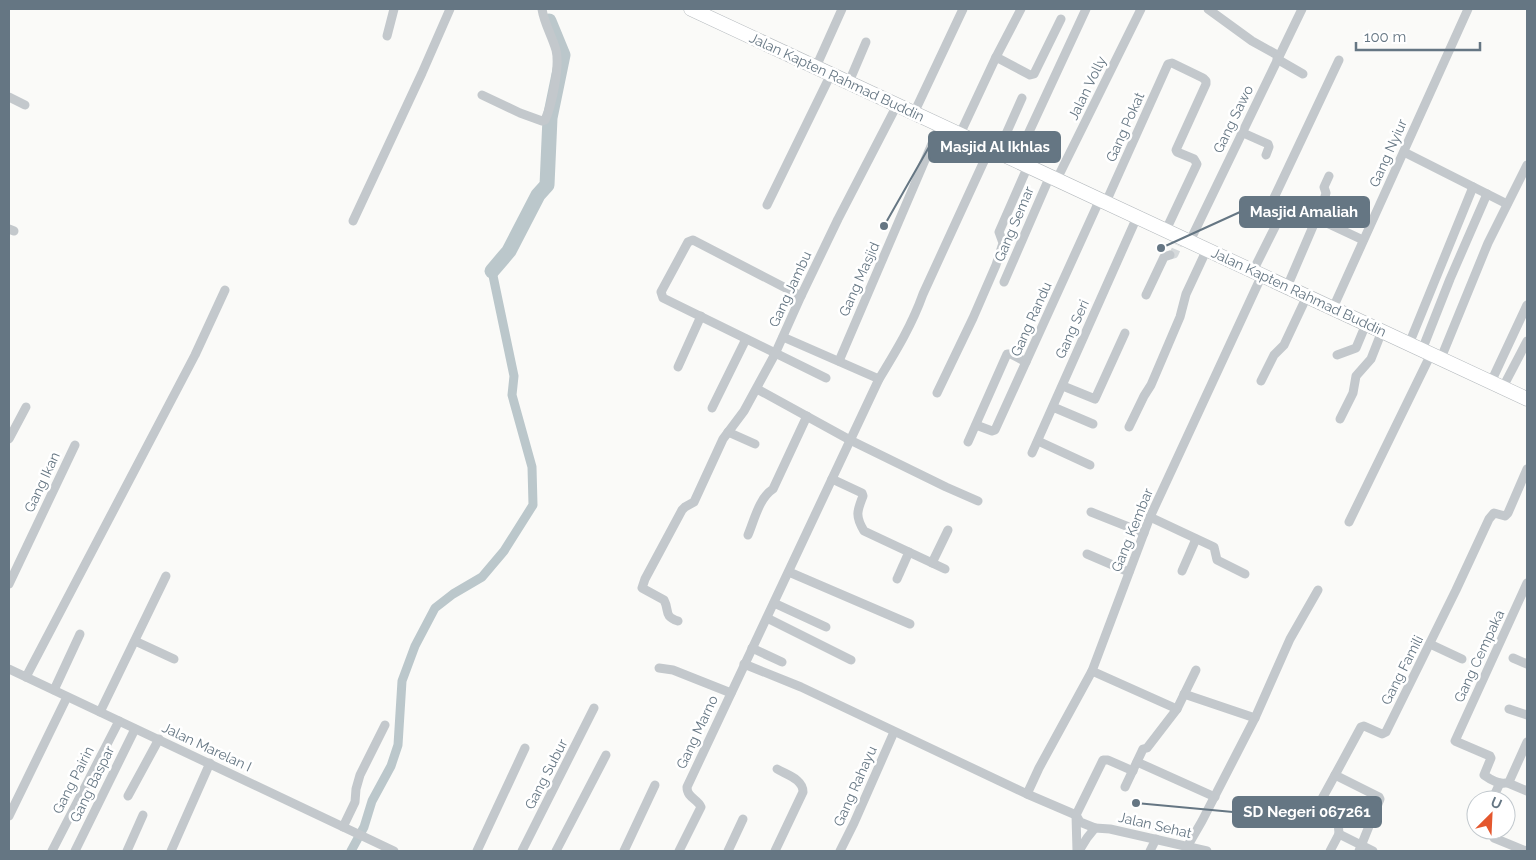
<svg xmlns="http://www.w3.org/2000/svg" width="1536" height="860" viewBox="0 0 1536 860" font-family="Raleway,sans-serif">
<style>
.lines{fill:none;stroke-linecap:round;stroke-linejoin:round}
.canal{stroke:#bbc7cb;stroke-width:9}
.river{stroke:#bbc7cb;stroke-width:15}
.minor-tunnel{stroke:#d5d9db;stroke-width:9;stroke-dasharray:9 4.5;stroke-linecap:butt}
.primary-casing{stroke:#b5babe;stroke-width:15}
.minor{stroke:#c3c8cc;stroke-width:9}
.primary{stroke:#fff;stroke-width:14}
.labels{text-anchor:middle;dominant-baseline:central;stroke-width:5;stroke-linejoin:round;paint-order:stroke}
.street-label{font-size:14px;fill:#657683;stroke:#fff}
.leader{fill:none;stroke:#657683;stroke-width:2}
.callout-dot{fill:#657683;stroke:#fff;stroke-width:2}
.callout{fill:#657683;stroke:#657683;stroke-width:2}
.callout-label{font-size:15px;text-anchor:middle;font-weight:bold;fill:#fff}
</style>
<rect width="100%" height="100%" fill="#fafaf8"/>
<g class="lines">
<!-- canal -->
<path class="canal" d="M 351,851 L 364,827 L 372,801 L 391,766 L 398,745 L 402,681 L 415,646 L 435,608 L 453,594 L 482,577 L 504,551 L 533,505 L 532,467 L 512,395 L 514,376 L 492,271"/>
<!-- river -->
<path class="river" d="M 492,271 L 509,251 L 538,195 L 547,185 L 550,118 L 563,55 L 549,21"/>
<!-- minor-tunnel -->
<path class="minor-tunnel" d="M 1170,255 L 1174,254 L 1178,245"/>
<defs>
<path id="primary" d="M 691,9 L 1527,399"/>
</defs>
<!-- primary casing -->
<use href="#primary" class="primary-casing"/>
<!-- minor -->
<g class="minor">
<path d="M 1208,9 L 1252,41 L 1279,56"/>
<path d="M 387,36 L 394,9"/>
<path d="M 996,57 L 1030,75 L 1034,74 L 1061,19"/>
<path d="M 1277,59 L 1303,74"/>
<path d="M 816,67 L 842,9"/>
<path d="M 849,82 L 866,42"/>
<path d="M 482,95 L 520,113 L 542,121 L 545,120 C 552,105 560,66 556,50 C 552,36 544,23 542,9"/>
<path d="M 9,97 L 25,105"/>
<path d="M 914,113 L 963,9"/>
<path d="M 1241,132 L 1268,144 L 1269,147 L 1266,155"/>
<path d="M 960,134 L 996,57 L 1021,9"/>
<path d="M 998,152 L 1022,98"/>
<path d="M 1404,152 L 1507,204"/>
<path d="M 1016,160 L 1086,9"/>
<path d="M 1057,179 L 1141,9"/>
<path d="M 1106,202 L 1168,64 L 1172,63 L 1203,78 L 1206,81 L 1206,84 L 1176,150 L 1177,152 L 1194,159 L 1197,164 L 1166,230"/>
<path d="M 767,205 L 831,74"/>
<path d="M 1316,218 L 1363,240"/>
<path d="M 353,221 L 422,73 L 450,9"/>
<path d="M 9,229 L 14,231"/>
<path d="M 1190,241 L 1302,9"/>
<path d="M 1253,271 L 1276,225 C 1277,217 1271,210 1272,202 L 1339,60"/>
<path d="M 1004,282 L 1050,176"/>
<path d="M 1287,287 L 1323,203 L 1326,193 L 1324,187 L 1329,176"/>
<path d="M 1146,295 L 1164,257 L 1170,255"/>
<path d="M 801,296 L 693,240 L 688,242 L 661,292 L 663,298 L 826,378"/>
<path d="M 1333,308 L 1468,9"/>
<path d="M 783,337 L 879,379"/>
<path d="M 1409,344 L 1473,187"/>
<path d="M 1422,350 L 1450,279 L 1487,194"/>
<path d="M 1337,355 L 1356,348 L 1366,324"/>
<path d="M 1441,358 L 1488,243 L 1527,165"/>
<path d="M 839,361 L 940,125"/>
<path d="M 678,367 L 701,316"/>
<path d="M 1261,381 L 1274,355 L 1284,345 L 1307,296"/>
<path d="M 1491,382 L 1527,305"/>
<path d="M 1063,386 L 1095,399 L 1125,333"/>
<path d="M 1503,387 L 1527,341"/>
<path d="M 757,389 L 850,440 L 946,487 L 978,501"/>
<path d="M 937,393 L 973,318 L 996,265 L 1003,243 L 999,232 L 1028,166"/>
<path d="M 1053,407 L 1093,424"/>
<path d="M 712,408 L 746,339"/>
<path d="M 1340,419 L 1353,393 L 1356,376 L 1371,359 L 1382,331"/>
<path d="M 976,425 L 992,431 L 995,430 L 1100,199"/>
<path d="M 1129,427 L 1144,396 L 1151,385 L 1180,317 L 1186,294 L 1207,249"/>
<path d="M 728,432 L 755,444"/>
<path d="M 9,439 L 26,407"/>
<path d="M 1038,441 L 1090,465"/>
<path d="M 968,442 L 1007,354 L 1011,354 L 1026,362"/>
<path d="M 1032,453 L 1137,217"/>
<path d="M 832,479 L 862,493 L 863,496 C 857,511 855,516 864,531 L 945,569"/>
<path d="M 1091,512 L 1144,533"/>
<path d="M 1150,517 L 1214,547 L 1217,560 L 1245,574"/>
<path d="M 1349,522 L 1431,354"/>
<path d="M 748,535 C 754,521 759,498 773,489 L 807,416"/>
<path d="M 1087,554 L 1129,572"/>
<path d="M 932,563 L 948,530"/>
<path d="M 1182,571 L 1196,539"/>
<path d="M 789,572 L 910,624"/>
<path d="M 897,579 L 909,552"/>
<path d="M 1527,583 L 1455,741 L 1490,756 L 1491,758 L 1484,775 C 1491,780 1501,786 1509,782 L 1527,742"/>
<path d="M 9,584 L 75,445"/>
<path d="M 774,603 L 826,627"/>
<path d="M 767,618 L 851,660"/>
<path d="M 678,621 C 663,616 670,611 664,600 L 642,588 L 645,579 L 682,510 L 685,507 L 694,502 L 723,439 L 744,411 L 775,354 L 801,296 L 838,219 L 897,105"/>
<path d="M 135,641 L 174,659"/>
<path d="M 1430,644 L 1462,659"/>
<path d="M 752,648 L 782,662"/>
<path d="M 1513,658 L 1527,664"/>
<path d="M 744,664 L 801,687 L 1027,794 L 1076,815 L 1080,822 L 1095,828"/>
<path d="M 659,668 L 673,670 L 731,693"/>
<path d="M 9,669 L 394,851"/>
<path d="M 1092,671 L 1177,709 L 1147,748 L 1143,749 L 1125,787"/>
<path d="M 26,677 L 195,355 L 225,290"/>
<path d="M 54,690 L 80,634"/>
<path d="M 1184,694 L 1255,718"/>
<path d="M 1177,709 L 1196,670"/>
<path d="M 1509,709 L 1527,715"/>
<path d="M 100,712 L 166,576"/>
<path d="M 1137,762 L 1215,797"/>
<path d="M 1508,783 L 1527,791"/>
<path d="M 1027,794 L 1039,768 L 1092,671 L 1150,517 L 1262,275"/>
<path d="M 128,796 L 159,739"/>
<path d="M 1492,800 L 1500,783"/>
<path d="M 1318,806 L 1335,775"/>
<path d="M 9,816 L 67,697"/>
<path d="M 1338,820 L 1339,834"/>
<path d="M 343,827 L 355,802 L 356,789 L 360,775 L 385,725"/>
<path d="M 1494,838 L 1526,851"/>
<path d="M 1187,847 L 1202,821 L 1255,718 L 1290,639 L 1318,590"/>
<path d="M 52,851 L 119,721"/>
<path d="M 75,851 L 135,729"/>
<path d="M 127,851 L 143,815"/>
<path d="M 171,851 L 210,763"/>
<path d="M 477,851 L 525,748"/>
<path d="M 522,851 L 594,708"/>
<path d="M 556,851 L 606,755"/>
<path d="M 624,851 L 655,785"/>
<path d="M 679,851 L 701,807 C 698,799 687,798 687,787 L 879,379 C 896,351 912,325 923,294 L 990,148"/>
<path d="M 728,851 L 743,819"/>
<path d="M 775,851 L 803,792 C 803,779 787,775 777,769"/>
<path d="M 840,851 L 854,823 L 894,732"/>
<path d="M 1077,851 L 1076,815 L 1103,760 L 1108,760 L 1133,771"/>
<path d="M 1079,851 L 1087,838 L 1095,828 L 1110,829 L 1207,851"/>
<path d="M 1150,851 L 1156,839"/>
<path d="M 1330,851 L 1339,834 L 1373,851"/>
<path d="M 1359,851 L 1380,799 L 1379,797 L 1335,775 L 1361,727 L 1364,726 L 1382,734 L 1386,732 L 1456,590 L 1489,519 L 1494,513 L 1505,516 L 1508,513 L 1527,469"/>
</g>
<!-- primary -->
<use href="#primary" class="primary"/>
</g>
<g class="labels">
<!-- street labels -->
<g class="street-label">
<text transform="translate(837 77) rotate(25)">Jalan Kapten Rahmad Buddin</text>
<text transform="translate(1087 88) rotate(-64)">Jalan Volly</text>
<text transform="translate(1233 119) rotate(-64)">Gang Sawo</text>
<text transform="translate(1125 127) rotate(-66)">Gang Pokat</text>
<text transform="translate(1388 153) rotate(-66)">Gang Nyiur</text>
<text transform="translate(1014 224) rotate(-67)">Gang Semar</text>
<text transform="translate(859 279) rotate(-66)">Gang Masjid</text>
<text transform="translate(790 289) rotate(-65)">Gang Jambu</text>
<text transform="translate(1299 292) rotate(25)">Jalan Kapten Rahmad Buddin</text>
<text transform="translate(1031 319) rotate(-66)">Gang Randu</text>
<text transform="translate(1072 329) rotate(-66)">Gang Seri</text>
<text transform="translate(42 482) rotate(-65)">Gang Ikan</text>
<text transform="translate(1132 530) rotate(-68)">Gang Kembar</text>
<text transform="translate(1479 656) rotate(-65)">Gang Cempaka</text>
<text transform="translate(1402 670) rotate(-63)">Gang Famili</text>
<text transform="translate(697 732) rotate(-65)">Gang Marno</text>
<text transform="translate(207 747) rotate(25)">Jalan Marelan I</text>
<text transform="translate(546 774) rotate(-63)">Gang Subur</text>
<text transform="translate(73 780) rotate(-63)">Gang Pairin</text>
<text transform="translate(92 784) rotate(-64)">Gang Baspar</text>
<text transform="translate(855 786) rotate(-66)">Gang Rahayu</text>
<text transform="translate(1155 825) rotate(13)">Jalan Sehat</text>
</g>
</g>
<!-- callouts -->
<path class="leader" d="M884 226L929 147M1161 248L1240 212M1136 803L1233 812"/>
<g class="callout-dot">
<circle cx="884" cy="226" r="5"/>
<circle cx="1161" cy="248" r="5"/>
<circle cx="1136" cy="803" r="5"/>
</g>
<g class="callout">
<rect x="929" y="132" width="131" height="30" rx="5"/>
<rect x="1240" y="197" width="129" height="30" rx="5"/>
<rect x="1233" y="797" width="148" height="30" rx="5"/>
</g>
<g class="callout-label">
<text x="995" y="152">Masjid Al Ikhlas</text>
<text x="1304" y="217">Masjid Amaliah</text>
<text x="1307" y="817">SD Negeri 067261</text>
</g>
<!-- border -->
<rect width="1536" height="860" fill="none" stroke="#657683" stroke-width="20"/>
<!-- north arrow -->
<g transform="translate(1491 815) rotate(24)"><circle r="24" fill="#ffffff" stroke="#c1c8cd"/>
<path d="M0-4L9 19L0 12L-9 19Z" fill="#e4572e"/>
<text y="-8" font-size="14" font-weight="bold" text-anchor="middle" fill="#657683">U</text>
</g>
<!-- scale -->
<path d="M1356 42v8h124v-8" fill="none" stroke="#657683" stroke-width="2.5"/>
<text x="1364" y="42" font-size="15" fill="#657683" stroke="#ffffff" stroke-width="4" paint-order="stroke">100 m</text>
</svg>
